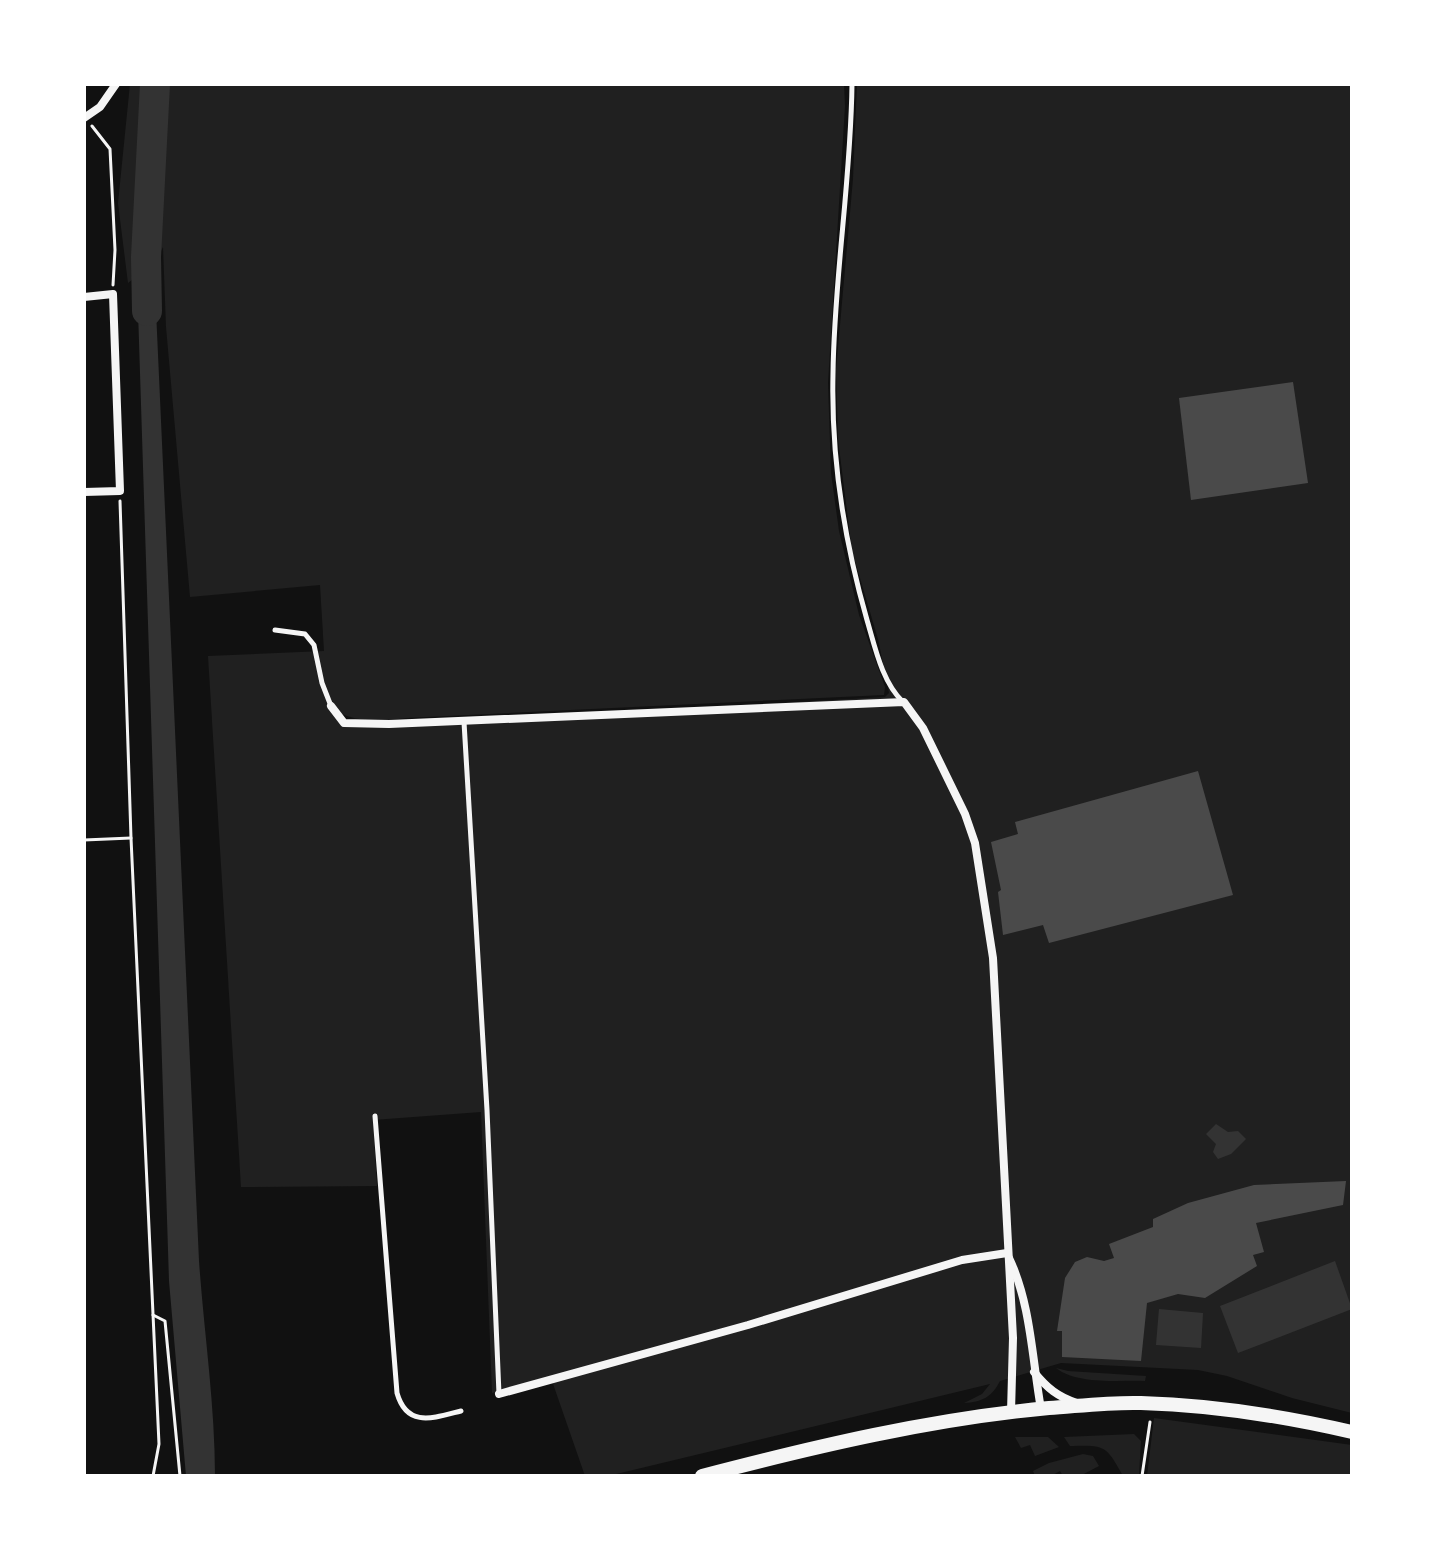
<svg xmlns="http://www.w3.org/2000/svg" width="1436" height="1560" viewBox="0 0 1436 1560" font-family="'Space Grotesk',sans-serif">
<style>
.green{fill:#202020}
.water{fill:#333}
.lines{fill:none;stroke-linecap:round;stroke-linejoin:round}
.river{stroke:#333;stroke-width:30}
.building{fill:#4a4a4a}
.path{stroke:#f5f5f5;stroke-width:3}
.service{stroke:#f5f5f5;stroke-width:5}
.minor{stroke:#f5f5f5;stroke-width:8}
.secondary{stroke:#f5f5f5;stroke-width:14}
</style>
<rect width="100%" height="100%" fill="#111"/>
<!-- green -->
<g class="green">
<path d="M 130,84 L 844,84 L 845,106 L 828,383 L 831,473 L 839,531 L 859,615 L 885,687 L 884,695 L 406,718 C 384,721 363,723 342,714 L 350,727 L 885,697 L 889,693 L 878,639 L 852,551 L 838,439 L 836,370 L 853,179 L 857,84 L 1352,84 L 1352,1413 L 1292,1398 L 1227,1376 L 1198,1370 L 1061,1363 L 1000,1381 C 992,1397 982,1402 964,1403 L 982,1394 L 990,1384 L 608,1476 L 585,1476 L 551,1378 L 492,1393 L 481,1112 L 373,1120 L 377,1186 L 241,1187 L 208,656 L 324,651 L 320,585 L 190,597 L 166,327 L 163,247 L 156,261 L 128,283 L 118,203 Z"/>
<path d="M 1056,1368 L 1068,1371 L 1146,1376 L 1145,1381 C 1118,1380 1078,1385 1056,1368 Z"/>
<path d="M 1154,1418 L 1352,1445 L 1352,1476 L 1147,1476 Z"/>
<path d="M 1134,1434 L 1141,1441 L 1139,1476 L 1123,1476 C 1106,1445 1105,1445 1070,1446 L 1064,1437 Z"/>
<path d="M 1015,1437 L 1048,1437 L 1059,1447 L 1035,1456 L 1030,1445 L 1021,1448 Z"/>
<path d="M 1083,1454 L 1093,1456 L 1099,1466 L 1080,1476 L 1063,1476 L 1060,1471 L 1051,1476 L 1035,1476 L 1033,1471 L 1049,1463 Z"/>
</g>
<!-- water -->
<g class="water">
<path d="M 154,266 L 199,1261 C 204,1333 215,1404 215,1476 L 186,1476 L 169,1281 L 137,279 Z"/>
<path d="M 1216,1124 L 1228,1132 L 1238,1131 L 1246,1139 L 1231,1154 L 1218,1159 L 1213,1152 L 1216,1144 L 1206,1134 Z"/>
<path d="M 1335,1261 L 1352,1309 L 1238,1353 L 1220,1306 Z"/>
<path d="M 1159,1309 L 1203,1313 L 1201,1348 L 1156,1345 Z"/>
</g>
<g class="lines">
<!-- river -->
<path class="river" d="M 147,311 L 146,257 L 155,84"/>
</g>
<!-- building -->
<g class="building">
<path d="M 1293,382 L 1308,483 L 1191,500 L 1179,398 Z"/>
<path d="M 1198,771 L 1233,895 L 1049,943 L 1043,925 L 1003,935 L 998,892 L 1001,890 L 991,842 L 1018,834 L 1015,822 Z"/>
<path d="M 1346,1181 L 1343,1205 L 1256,1223 L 1264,1252 L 1253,1255 L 1257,1266 L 1205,1298 L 1178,1294 L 1147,1303 L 1141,1361 L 1062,1357 L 1062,1331 L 1057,1331 L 1065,1278 L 1075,1262 L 1087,1257 L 1104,1261 L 1114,1258 L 1109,1244 L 1153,1227 L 1153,1219 L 1188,1203 L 1254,1185 Z"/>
</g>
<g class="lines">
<!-- path -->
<g class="path">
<path d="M 92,126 L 110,149 L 115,250 L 113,285"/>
<path d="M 120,501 L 131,838 L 159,1444 L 153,1476"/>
<path d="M 84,840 L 131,838"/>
<path d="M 153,1315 L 165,1321 L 180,1476"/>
<path d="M 1142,1476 L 1150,1422"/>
</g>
<!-- service -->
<g class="service">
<path d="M 852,84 C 851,181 834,278 833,374 C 831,457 844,540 867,620 C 875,647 882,682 903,702"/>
<path d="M 275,630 L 305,634 L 314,645 L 322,683 L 331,706"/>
<path d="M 464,722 L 487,1110 L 499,1394"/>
<path d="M 375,1116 L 397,1393 C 407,1428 433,1418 461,1411"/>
</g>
<!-- minor -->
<g class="minor">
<path d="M 84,118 L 100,107 L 116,84"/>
<path d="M 84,297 L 113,294 L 120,491 L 84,492"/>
<path d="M 331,706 L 344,723 L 389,724 L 904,702 L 923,728 L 965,814 L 975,843 L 993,958 L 1013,1338 L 1011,1412"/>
<path d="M 1009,1258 C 1031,1304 1032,1359 1041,1409"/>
<path d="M 1034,1372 C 1047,1388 1058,1397 1077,1403"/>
<path d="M 499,1394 L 748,1325 L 962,1260 L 1007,1253"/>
</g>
<!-- secondary -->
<path class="secondary" d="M 702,1476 C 817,1446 931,1419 1049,1408 C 1079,1406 1110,1402 1141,1403 C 1212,1405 1283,1416 1352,1432"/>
</g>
<!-- border -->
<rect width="1436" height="1560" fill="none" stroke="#ffffff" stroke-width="172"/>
</svg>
